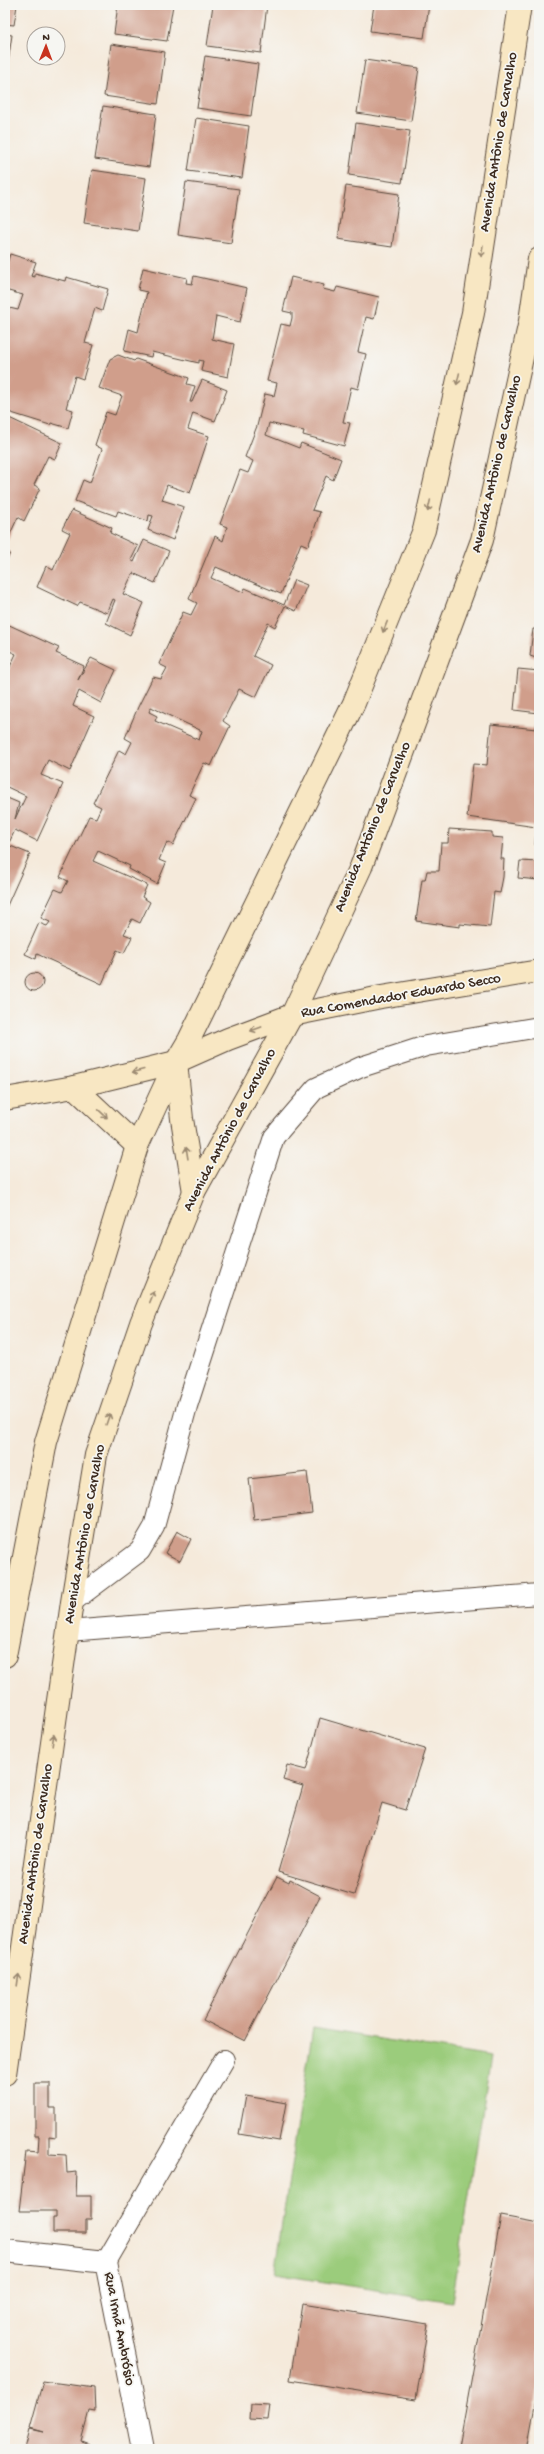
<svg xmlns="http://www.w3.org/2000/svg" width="544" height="2454" viewBox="0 0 544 2454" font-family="'Gochi Hand',sans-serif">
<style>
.green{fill:#9bcc7b;stroke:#6b7b4c}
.building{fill:#d09e8b;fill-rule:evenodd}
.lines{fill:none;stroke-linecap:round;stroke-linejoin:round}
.lane-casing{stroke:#57473a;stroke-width:22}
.street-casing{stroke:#57473a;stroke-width:24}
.secondary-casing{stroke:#57473a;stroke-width:24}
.lane{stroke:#fff;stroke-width:20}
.street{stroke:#fff;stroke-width:22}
.secondary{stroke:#f8e7c3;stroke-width:22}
.oneway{stroke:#9a8870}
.labels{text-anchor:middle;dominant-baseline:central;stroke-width:3.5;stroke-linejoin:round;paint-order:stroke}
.street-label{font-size:15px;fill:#3b2a1e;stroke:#f6f6f2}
</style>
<rect width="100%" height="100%" fill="#f6f6f2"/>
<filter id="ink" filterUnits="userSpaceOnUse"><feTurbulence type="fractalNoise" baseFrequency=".025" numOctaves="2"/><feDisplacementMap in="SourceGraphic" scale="8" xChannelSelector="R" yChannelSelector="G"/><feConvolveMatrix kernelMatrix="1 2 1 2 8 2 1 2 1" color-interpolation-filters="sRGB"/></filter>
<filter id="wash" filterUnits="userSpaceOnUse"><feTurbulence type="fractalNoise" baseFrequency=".012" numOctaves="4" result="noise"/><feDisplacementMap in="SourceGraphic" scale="16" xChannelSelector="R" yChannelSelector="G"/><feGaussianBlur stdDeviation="0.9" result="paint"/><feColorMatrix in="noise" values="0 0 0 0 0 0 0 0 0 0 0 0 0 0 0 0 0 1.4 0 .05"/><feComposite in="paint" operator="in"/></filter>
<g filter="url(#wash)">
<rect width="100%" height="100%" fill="#f5eadb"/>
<!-- green -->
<path class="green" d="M 313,2028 L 491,2057 L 452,2302 L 274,2274 Z"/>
<g id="blocks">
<!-- building -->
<g class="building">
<path d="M 5,5 L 17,5 L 14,25 L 5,24 Z"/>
<path d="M 118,5 L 173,5 L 167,41 L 114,34 Z"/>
<path d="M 213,5 L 267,5 L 261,53 L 207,46 Z"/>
<path d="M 374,5 L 429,5 L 424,38 L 370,31 Z"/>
<path d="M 5,34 L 12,35 L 6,76 L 5,75 Z"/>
<path d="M 111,44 L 165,52 L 158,104 L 104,96 Z"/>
<path d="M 205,56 L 258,64 L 251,116 L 197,108 Z"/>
<path d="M 365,60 L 419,68 L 411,121 L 357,113 Z"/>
<path d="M 103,106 L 156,114 L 149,167 L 95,159 Z"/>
<path d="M 196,118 L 249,126 L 242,178 L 188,171 Z"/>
<path d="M 356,123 L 410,131 L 402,183 L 349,175 Z"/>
<path d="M 92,170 L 146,178 L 138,231 L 84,223 Z"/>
<path d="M 186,182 L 239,189 L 231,243 L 178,235 Z"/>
<path d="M 346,186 L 399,194 L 392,247 L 338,239 Z"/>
<path d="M 10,254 L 36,262 L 31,276 L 35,277 L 35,273 L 65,281 L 66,277 L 108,289 L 102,311 L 95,308 L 85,343 L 93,345 L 83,379 L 75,376 L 66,408 L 73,410 L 68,428 L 51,423 L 50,425 L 5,411 L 5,307 L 18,310 L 23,295 L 5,290 L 5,270 Z"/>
<path d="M 143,268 L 187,278 L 186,283 L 192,284 L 194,276 L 247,288 L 240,322 L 216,316 L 212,339 L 234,344 L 228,377 L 201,371 L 203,361 L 199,360 L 199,363 L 152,352 L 151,357 L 124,351 L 129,329 L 138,332 L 147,292 L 138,290 Z"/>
<path d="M 291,277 L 324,285 L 323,289 L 335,292 L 337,287 L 379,297 L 374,319 L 366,317 L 358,352 L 366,354 L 358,389 L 351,387 L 343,422 L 350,423 L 344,446 L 303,435 L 304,431 L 269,423 L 266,435 L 299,448 L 301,443 L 341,459 L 333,480 L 326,476 L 312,510 L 320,512 L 314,530 L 308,546 L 301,543 L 281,594 L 216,567 L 211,578 L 243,592 L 245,588 L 284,605 L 294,580 L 307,585 L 296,611 L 285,606 L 275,627 L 268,623 L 253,656 L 271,665 L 256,697 L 239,689 L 223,721 L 230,726 L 211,766 L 204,763 L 189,795 L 196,798 L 173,845 L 167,842 L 159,860 L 166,863 L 157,884 L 129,869 L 130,866 L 98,851 L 93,861 L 147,885 L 142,897 L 150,902 L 140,923 L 132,919 L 124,934 L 132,937 L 124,953 L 117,950 L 102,984 L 37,954 L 36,959 L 25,954 L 39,923 L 47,926 L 50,922 L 41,918 L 55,889 L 62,892 L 68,881 L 60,877 L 89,816 L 96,818 L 101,807 L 93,803 L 119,750 L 126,754 L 132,742 L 125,738 L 138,707 L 153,677 L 161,679 L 167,668 L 159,664 L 183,612 L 191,615 L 197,603 L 189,599 L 215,536 L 223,541 L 227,527 L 220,524 L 240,470 L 248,473 L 253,461 L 245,457 L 257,426 L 265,394 L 274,396 L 277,383 L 267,381 L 281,324 L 290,326 L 292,318 L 292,313 L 283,311 ZM 151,707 L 202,731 L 199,740 L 155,721 L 157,716 L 149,712 Z"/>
<path d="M 118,355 L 134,361 L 136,359 L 189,378 L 187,384 L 195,386 L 190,402 L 192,402 L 202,380 L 227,390 L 215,421 L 193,413 L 188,429 L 209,436 L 190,493 L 167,485 L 162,500 L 184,507 L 173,540 L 148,530 L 153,516 L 149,515 L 148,521 L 118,511 L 116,516 L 75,501 L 83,480 L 90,483 L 102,449 L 95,445 L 106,412 L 115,415 L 122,396 L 99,388 L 110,359 Z"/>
<path d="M 5,416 L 62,443 L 55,459 L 48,456 L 34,485 L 40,488 L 24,521 L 18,517 L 5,545 Z"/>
<path d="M 72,510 L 112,528 L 110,533 L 138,546 L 131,560 L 134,562 L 144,540 L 169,551 L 155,583 L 133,573 L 129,581 L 123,594 L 144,603 L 130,635 L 106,623 L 115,600 L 113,599 L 107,613 L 80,602 L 77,606 L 37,587 L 46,566 L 53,570 L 70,533 L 62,529 Z"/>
<path d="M 5,550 L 10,553 L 5,565 Z"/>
<path d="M 5,623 L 59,648 L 56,653 L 84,666 L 78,680 L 91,658 L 116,670 L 101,703 L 79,691 L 73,706 L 94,716 L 70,771 L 48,760 L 41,775 L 63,784 L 37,841 L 15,830 L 8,845 L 30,854 L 5,910 L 5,797 L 19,803 L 15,819 L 26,796 L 5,786 L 5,677 L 16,654 L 5,649 Z"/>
<path d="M 533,629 L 539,629 L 539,659 L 530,656 Z"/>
<path d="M 518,669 L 539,671 L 539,713 L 514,710 Z"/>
<path d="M 537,715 L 539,715 L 539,845 L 535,845 L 536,827 L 467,817 L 473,764 L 487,765 L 491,724 L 536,729 Z"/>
<path d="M 449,829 L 492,832 L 492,837 L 503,838 L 501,859 L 504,859 L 503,877 L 500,893 L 494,892 L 490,927 L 460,924 L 460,927 L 416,921 L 422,880 L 425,880 L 427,871 L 439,871 L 441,843 L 448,843 Z"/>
<path d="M 520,861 L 539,862 L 539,880 L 518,878 Z"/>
<circle cx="34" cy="982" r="9"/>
<path d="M 307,1472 L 312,1513 L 254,1520 L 249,1479 Z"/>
<path d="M 177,1531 L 191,1539 L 180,1561 L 165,1553 Z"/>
<path d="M 320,1718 L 425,1749 L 405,1810 L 382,1803 L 354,1895 L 278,1872 L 303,1786 L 283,1780 L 287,1765 L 306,1770 Z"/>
<path d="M 277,1877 L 289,1883 L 290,1880 L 320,1896 L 245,2041 L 203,2020 Z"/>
<path d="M 35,2083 L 50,2083 L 50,2108 L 56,2108 L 56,2137 L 49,2136 L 49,2154 L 66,2155 L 67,2173 L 77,2172 L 76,2196 L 91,2196 L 91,2219 L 86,2219 L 86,2233 L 53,2233 L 53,2218 L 56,2218 L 56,2211 L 19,2211 L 26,2151 L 38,2152 L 39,2136 L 35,2136 Z"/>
<path d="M 246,2096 L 286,2103 L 279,2141 L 239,2134 Z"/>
<path d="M 501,2216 L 539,2223 L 539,2383 L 527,2449 L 469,2449 L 459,2447 Z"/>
<path d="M 302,2304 L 428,2324 L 416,2400 L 290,2380 Z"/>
<path d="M 43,2381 L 94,2388 L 95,2412 L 89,2411 L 81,2441 L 89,2444 L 88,2449 L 25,2449 L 30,2429 L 44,2432 L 30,2428 Z"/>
<path d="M 251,2404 L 269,2405 L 267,2420 L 250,2419 Z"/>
</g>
</g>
</g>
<g filter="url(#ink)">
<use href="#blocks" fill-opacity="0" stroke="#57473a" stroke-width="1"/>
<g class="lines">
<defs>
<g id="lane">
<path d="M 72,1602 L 140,1551 L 154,1527 L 187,1406 L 274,1137 L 316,1088 L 361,1067 L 426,1046 L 539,1027"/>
<path d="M 68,1631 L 539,1594"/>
<path d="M 106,2262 L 224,2060"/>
</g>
<path id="street" d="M 5,2251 L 106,2262 L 143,2449"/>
<g id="secondary">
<path d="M 176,1062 L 182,1119 L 194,1192"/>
<path d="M 74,1087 L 137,1146"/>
<path d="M 5,1099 L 74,1087 L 176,1062 L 228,1039 L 292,1015 L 381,997 L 539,971"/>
<path d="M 5,1656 L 46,1442 L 137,1146 L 176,1062 L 189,1040 L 354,703 L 424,530 L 473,313 L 520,5"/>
<path d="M 5,2074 L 72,1602 L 96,1455 L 141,1323 L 194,1192 L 292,1015 L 361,867 L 482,540 L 530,321 L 539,259"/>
</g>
</defs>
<!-- lane casing -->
<use href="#lane" class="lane-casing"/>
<!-- street casing -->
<use href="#street" class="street-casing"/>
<!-- secondary casing -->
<use href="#secondary" class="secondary-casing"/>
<!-- lane -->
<use href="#lane" class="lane"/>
<!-- street -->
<use href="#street" class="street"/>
<!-- secondary -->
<use href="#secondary" class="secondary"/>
</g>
<!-- one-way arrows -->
<defs><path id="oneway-shaft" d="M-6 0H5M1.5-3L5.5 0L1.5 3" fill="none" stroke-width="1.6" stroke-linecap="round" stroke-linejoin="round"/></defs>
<g class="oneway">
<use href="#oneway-shaft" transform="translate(482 251) rotate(99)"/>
<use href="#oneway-shaft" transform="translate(458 379) rotate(103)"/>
<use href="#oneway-shaft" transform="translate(429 506) rotate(103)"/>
<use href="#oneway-shaft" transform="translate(385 627) rotate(112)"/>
<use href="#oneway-shaft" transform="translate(256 1029) rotate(160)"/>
<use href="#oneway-shaft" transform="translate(138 1071) rotate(166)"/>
<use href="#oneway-shaft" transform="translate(103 1114) rotate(43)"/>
<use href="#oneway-shaft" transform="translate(187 1153) rotate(-99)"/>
<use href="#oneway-shaft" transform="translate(152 1297) rotate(-68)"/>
<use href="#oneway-shaft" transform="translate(108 1419) rotate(-71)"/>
<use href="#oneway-shaft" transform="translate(53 1740) rotate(-82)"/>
<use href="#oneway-shaft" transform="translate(18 1980) rotate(-82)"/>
</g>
</g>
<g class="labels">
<!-- street labels -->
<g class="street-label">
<text transform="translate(499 142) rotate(-81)">Avenida Antônio de Carvalho</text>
<text transform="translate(497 464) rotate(-77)">Avenida Antônio de Carvalho</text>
<text transform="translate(373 827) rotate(-68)">Avenida Antônio de Carvalho</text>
<text transform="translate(401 996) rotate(-10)">Rua Comendador Eduardo Secco</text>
<text transform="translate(230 1130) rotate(-62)">Avenida Antônio de Carvalho</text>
<text transform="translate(85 1534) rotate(-80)">Avenida Antônio de Carvalho</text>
<text transform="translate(36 1854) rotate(-82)">Avenida Antônio de Carvalho</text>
<text transform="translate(119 2329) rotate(79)">Rua Irmã Ambrósio</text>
</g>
</g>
<!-- margin -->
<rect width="544" height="2454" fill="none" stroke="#f6f6f2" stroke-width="20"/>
<!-- north arrow -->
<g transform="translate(46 46) rotate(1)"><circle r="19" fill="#f6f6f2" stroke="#aba49d"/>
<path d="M0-3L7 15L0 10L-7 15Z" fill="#c8321e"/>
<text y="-6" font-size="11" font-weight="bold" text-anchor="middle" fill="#3b2a1e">N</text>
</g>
</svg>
